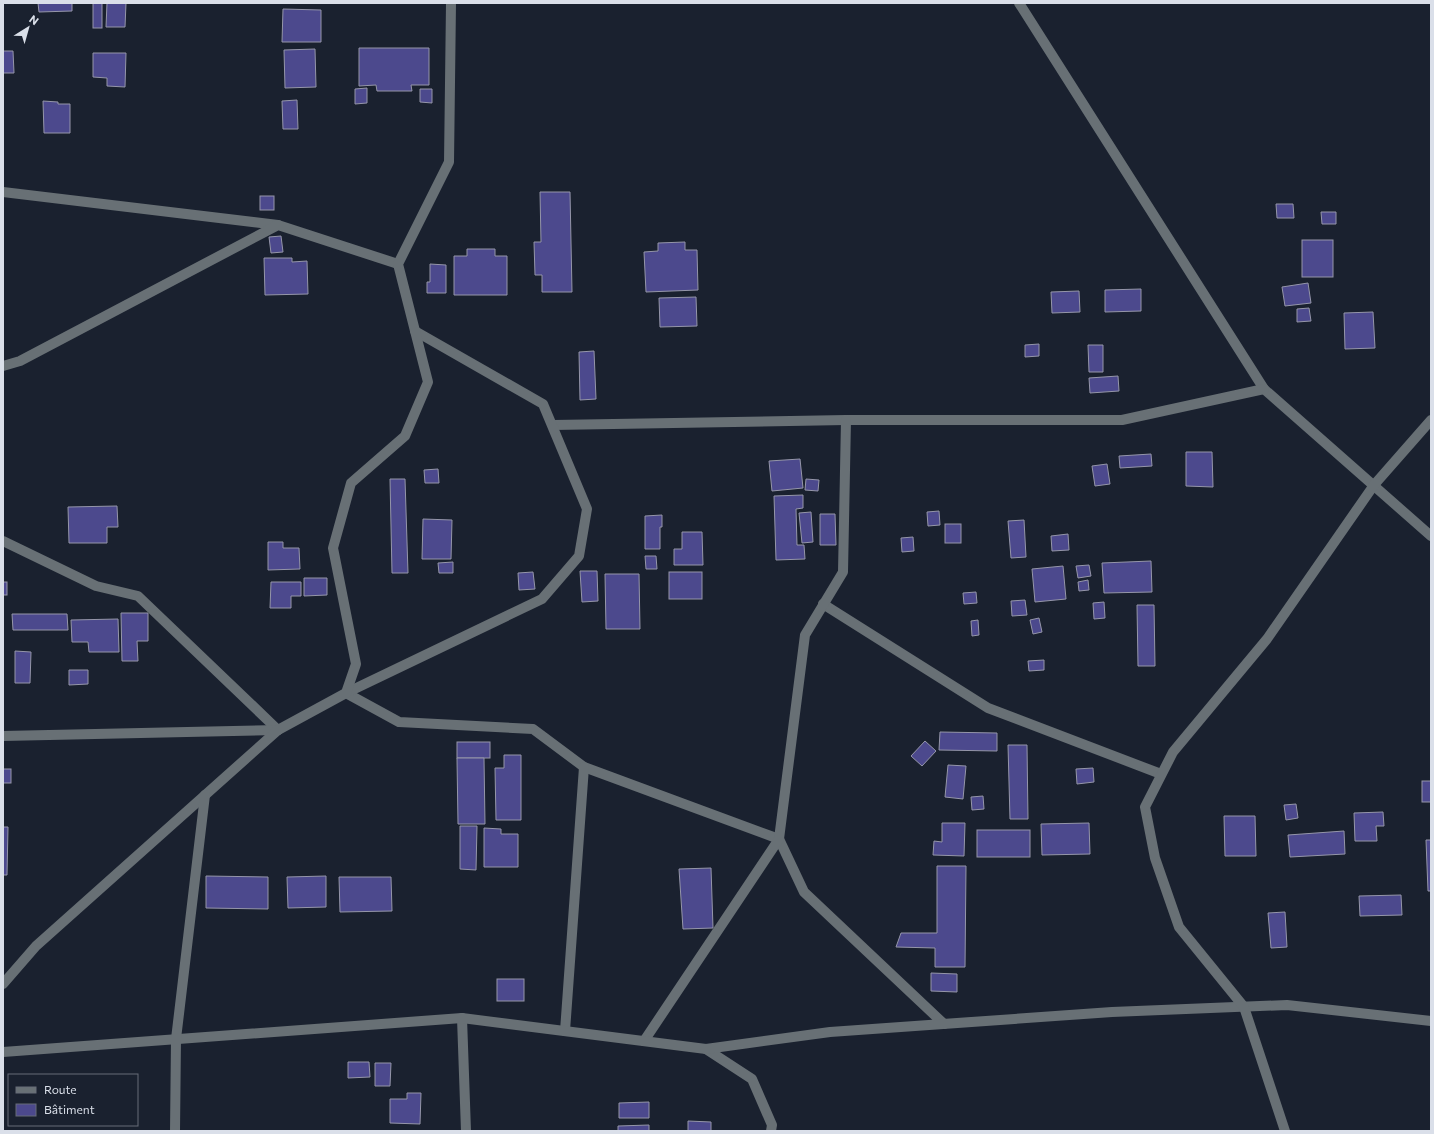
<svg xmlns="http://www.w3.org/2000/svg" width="1434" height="1134" viewBox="0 0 1434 1134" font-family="Commissioner,sans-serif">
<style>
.building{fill:#4c498d;stroke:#9596a9}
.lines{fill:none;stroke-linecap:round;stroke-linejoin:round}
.minor{stroke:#687075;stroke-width:10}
</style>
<rect width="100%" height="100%" fill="#1a212f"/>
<!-- building -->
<g class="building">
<path d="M 38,3 L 72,3 L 72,11 L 39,12 Z"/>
<rect x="93" y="3" width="9" height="25"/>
<path d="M 107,3 L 126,3 L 125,27 L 106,27 Z"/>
<path d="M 283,9 L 321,10 L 321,42 L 282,42 Z"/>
<path d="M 359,48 L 429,48 L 429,85 L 411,85 L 412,91 L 377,91 L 376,85 L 359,86 Z"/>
<path d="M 315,49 L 316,87 L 285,88 L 284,50 Z"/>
<path d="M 3,51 L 13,51 L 14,73 L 3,73 Z"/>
<path d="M 93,53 L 126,53 L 125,87 L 107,86 L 107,78 L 93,77 Z"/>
<path d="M 367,88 L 367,103 L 355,104 L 355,89 Z"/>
<path d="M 420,89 L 432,89 L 432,103 L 420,102 Z"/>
<path d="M 297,100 L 298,129 L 283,129 L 282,101 Z"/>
<path d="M 43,101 L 58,102 L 58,104 L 70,104 L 70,133 L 44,133 Z"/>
<path d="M 540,192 L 570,192 L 572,292 L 542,292 L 542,275 L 535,275 L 534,242 L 541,242 Z"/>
<rect x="260" y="196" width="14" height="14"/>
<path d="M 1276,204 L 1293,204 L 1294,218 L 1277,218 Z"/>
<path d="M 1321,212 L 1336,212 L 1336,224 L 1322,224 Z"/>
<path d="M 281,236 L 283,252 L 271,253 L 269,237 Z"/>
<rect x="1302" y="240" width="31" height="37"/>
<path d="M 685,242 L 685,250 L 697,250 L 698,290 L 646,292 L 644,252 L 658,251 L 658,243 Z"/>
<path d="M 467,249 L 495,249 L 495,256 L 507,256 L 507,295 L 454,295 L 454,256 L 467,256 Z"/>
<path d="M 264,258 L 292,258 L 292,262 L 307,261 L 308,294 L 265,295 Z"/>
<path d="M 430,264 L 446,265 L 446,293 L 427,293 L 427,282 L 430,282 Z"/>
<path d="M 1308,283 L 1311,303 L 1285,306 L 1282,287 Z"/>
<path d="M 1141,289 L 1141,311 L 1105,312 L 1105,290 Z"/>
<path d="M 1079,291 L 1080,312 L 1052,313 L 1051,292 Z"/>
<path d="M 696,297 L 697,326 L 660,327 L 659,298 Z"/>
<path d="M 1309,308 L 1311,321 L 1297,322 L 1297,309 Z"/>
<path d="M 1373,312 L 1375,348 L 1345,349 L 1344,313 Z"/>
<path d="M 1039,344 L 1039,356 L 1025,357 L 1025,345 Z"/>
<path d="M 1088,345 L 1103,345 L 1103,372 L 1089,372 Z"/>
<path d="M 594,351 L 596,399 L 580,400 L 579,352 Z"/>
<path d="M 1118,376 L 1119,391 L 1090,393 L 1089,378 Z"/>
<path d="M 1186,452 L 1212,452 L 1213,487 L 1186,486 Z"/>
<path d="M 1151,454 L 1152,466 L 1120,468 L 1119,456 Z"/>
<path d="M 800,459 L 803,488 L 772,491 L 769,461 Z"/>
<path d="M 1107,464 L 1110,484 L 1095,486 L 1092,466 Z"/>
<path d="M 438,469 L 439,483 L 425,483 L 424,470 Z"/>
<path d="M 390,479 L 405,479 L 408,573 L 392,573 Z"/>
<path d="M 806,479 L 819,480 L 818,491 L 805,490 Z"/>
<path d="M 803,495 L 803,508 L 796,509 L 797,545 L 804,545 L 805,559 L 776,560 L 774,496 Z"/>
<path d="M 117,506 L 118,527 L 107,527 L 107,543 L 69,543 L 68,507 Z"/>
<path d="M 939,511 L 940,525 L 928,526 L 927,512 Z"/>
<path d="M 811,512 L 813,542 L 802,543 L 799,513 Z"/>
<path d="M 820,514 L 835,514 L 836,545 L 820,545 Z"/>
<path d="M 662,515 L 662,527 L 660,527 L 660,549 L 645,549 L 645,516 Z"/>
<path d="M 423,519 L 452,520 L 451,559 L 422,559 Z"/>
<path d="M 1024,520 L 1026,557 L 1011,558 L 1008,521 Z"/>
<rect x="945" y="524" width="16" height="19"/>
<path d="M 682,532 L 702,532 L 703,565 L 674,565 L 674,549 L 682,549 Z"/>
<path d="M 1068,534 L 1069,550 L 1052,551 L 1051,536 Z"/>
<path d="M 913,537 L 914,551 L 902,552 L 901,538 Z"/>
<path d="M 268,542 L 283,542 L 283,548 L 299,548 L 300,569 L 268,570 Z"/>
<path d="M 645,556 L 656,556 L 657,569 L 646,569 Z"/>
<path d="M 1151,561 L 1152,592 L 1104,593 L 1102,563 Z"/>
<path d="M 453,562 L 453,573 L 439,573 L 438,563 Z"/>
<path d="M 1089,565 L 1091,576 L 1078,578 L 1076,566 Z"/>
<path d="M 1063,566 L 1066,599 L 1035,602 L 1032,569 Z"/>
<path d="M 580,571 L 597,571 L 598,601 L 582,602 Z"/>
<path d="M 533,572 L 535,589 L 519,590 L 518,573 Z"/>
<rect x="669" y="572" width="33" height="27"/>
<path d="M 605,574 L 639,574 L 640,629 L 606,629 Z"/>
<path d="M 304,578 L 327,578 L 327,595 L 304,596 Z"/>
<path d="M 1088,580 L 1089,590 L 1079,591 L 1078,582 Z"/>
<rect x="3" y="582" width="4" height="13"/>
<path d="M 271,582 L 301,582 L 301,596 L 291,596 L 291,608 L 270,608 Z"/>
<path d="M 976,592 L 977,603 L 964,604 L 963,593 Z"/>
<path d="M 1025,600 L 1027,615 L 1012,616 L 1011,601 Z"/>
<path d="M 1104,602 L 1105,618 L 1094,619 L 1093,603 Z"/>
<path d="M 1137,605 L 1154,605 L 1155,666 L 1138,666 Z"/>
<path d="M 121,613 L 148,613 L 148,641 L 137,641 L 138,661 L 122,661 Z"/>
<path d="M 12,614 L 67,614 L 68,630 L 13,630 Z"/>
<path d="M 1039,618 L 1042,632 L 1033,634 L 1030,620 Z"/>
<path d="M 118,619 L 119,652 L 89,652 L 88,642 L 72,642 L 71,620 Z"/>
<path d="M 978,620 L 979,635 L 972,636 L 971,621 Z"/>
<path d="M 15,651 L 31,652 L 30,683 L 15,683 Z"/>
<path d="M 1044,660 L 1044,670 L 1029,671 L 1028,661 Z"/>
<path d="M 69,670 L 88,670 L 88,684 L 69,685 Z"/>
<path d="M 940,732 L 997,733 L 997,751 L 939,750 Z"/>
<path d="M 925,741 L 936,751 L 922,766 L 911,756 Z"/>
<rect x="457" y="742" width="33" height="16"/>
<path d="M 1008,745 L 1027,745 L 1028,819 L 1010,819 Z"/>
<path d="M 504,755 L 521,755 L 521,820 L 496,820 L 495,768 L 504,768 Z"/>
<path d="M 457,758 L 484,758 L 485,824 L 458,824 Z"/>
<path d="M 948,765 L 966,766 L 963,799 L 945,797 Z"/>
<path d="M 1093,768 L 1094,782 L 1077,784 L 1076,769 Z"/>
<rect x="3" y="769" width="8" height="14"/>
<rect x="1422" y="781" width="9" height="21"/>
<path d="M 983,796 L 984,809 L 972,810 L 971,797 Z"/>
<path d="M 1296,804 L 1298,818 L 1286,820 L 1284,805 Z"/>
<path d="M 1383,812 L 1384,826 L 1376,826 L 1377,841 L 1355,841 L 1354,813 Z"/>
<path d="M 1224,816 L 1255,816 L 1256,856 L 1225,856 Z"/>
<path d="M 942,823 L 965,823 L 964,856 L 933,855 L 934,841 L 942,842 Z"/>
<path d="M 1089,823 L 1090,854 L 1042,855 L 1041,824 Z"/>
<path d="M 460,826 L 477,826 L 476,870 L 460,869 Z"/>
<path d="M 3,827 L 8,827 L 7,875 L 3,875 Z"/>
<path d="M 484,828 L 501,829 L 501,834 L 518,834 L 518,867 L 484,867 Z"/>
<rect x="977" y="830" width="53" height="27"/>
<path d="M 1344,831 L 1345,854 L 1290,857 L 1288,835 Z"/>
<path d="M 1426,840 L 1431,840 L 1431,891 L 1428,891 Z"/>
<path d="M 937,866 L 966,866 L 965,967 L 935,967 L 935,948 L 896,947 L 901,933 L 937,933 Z"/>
<path d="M 711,868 L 713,928 L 683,929 L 679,869 Z"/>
<path d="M 206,876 L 268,877 L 268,909 L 206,908 Z"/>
<path d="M 326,876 L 326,907 L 288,908 L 287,877 Z"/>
<path d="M 339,877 L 391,877 L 392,911 L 340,912 Z"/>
<path d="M 1401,895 L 1402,915 L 1360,916 L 1359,896 Z"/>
<path d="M 1285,912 L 1287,947 L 1271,948 L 1268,913 Z"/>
<path d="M 931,973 L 957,974 L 957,992 L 931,991 Z"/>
<rect x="497" y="979" width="27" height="22"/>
<path d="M 348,1062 L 369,1062 L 370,1077 L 348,1078 Z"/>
<path d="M 375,1063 L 391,1063 L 390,1086 L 375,1086 Z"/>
<path d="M 407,1093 L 421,1093 L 420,1124 L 390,1123 L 390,1099 L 407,1099 Z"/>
<path d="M 649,1102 L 649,1118 L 619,1118 L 619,1103 Z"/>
<path d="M 688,1121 L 711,1122 L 711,1131 L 688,1131 Z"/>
<path d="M 649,1125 L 649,1131 L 618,1131 L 618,1126 Z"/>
</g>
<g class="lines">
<!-- minor -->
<g class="minor">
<path d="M 1019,3 L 1264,389 L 1431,536"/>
<path d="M 3,192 L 278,225"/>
<path d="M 3,366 L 20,361 L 278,225 L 398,264"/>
<path d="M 553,425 L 846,420 L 1122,420 L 1264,389"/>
<path d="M 3,541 L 96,586 L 138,596 L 278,730"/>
<path d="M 823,604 L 988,708 L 1161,774"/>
<path d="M 346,693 L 399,722 L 533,729 L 584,767 L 779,839 L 804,892 L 944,1024"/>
<path d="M 346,693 L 542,599 L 579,556 L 587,509 L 543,404 L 415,331"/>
<path d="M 3,736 L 278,730"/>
<path d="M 3,984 L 36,946 L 278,730 L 346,693 L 356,664 L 333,548 L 351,483 L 405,436 L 428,382 L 398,264 L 449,162 L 451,3"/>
<path d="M 462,1018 L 466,1131"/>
<path d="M 565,1031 L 584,767"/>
<path d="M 644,1041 L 779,839 L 805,635 L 843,572 L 846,420"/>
<path d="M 706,1049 L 752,1079 L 772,1125 L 771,1131"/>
<path d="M 3,1052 L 462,1018 L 706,1049 L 830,1032 L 1112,1012 L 1287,1005 L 1431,1021"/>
<path d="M 175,1131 L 176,1039 L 205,795"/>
<path d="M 1285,1131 L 1244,1007 L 1179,927 L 1155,858 L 1145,807 L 1173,752 L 1267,639 L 1374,485 L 1431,420"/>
</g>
</g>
<!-- border -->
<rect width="1434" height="1134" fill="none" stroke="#dadfe9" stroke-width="8"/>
<!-- legend -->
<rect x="8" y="1074" width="130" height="52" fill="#1a212f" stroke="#676d79"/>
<rect x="16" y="1087" width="20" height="6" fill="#687075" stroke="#676d79"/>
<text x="44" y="1094" font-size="12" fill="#dadfe9">Route</text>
<rect x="16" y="1104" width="20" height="12" fill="#4c498d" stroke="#676d79"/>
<text x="44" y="1114" font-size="12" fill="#dadfe9">Bâtiment</text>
<!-- north arrow -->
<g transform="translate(28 28) rotate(37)" stroke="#1a212f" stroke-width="3" paint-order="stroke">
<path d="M0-3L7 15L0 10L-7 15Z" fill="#dadfe9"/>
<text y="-6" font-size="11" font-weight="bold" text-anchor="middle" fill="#dadfe9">N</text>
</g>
</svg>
